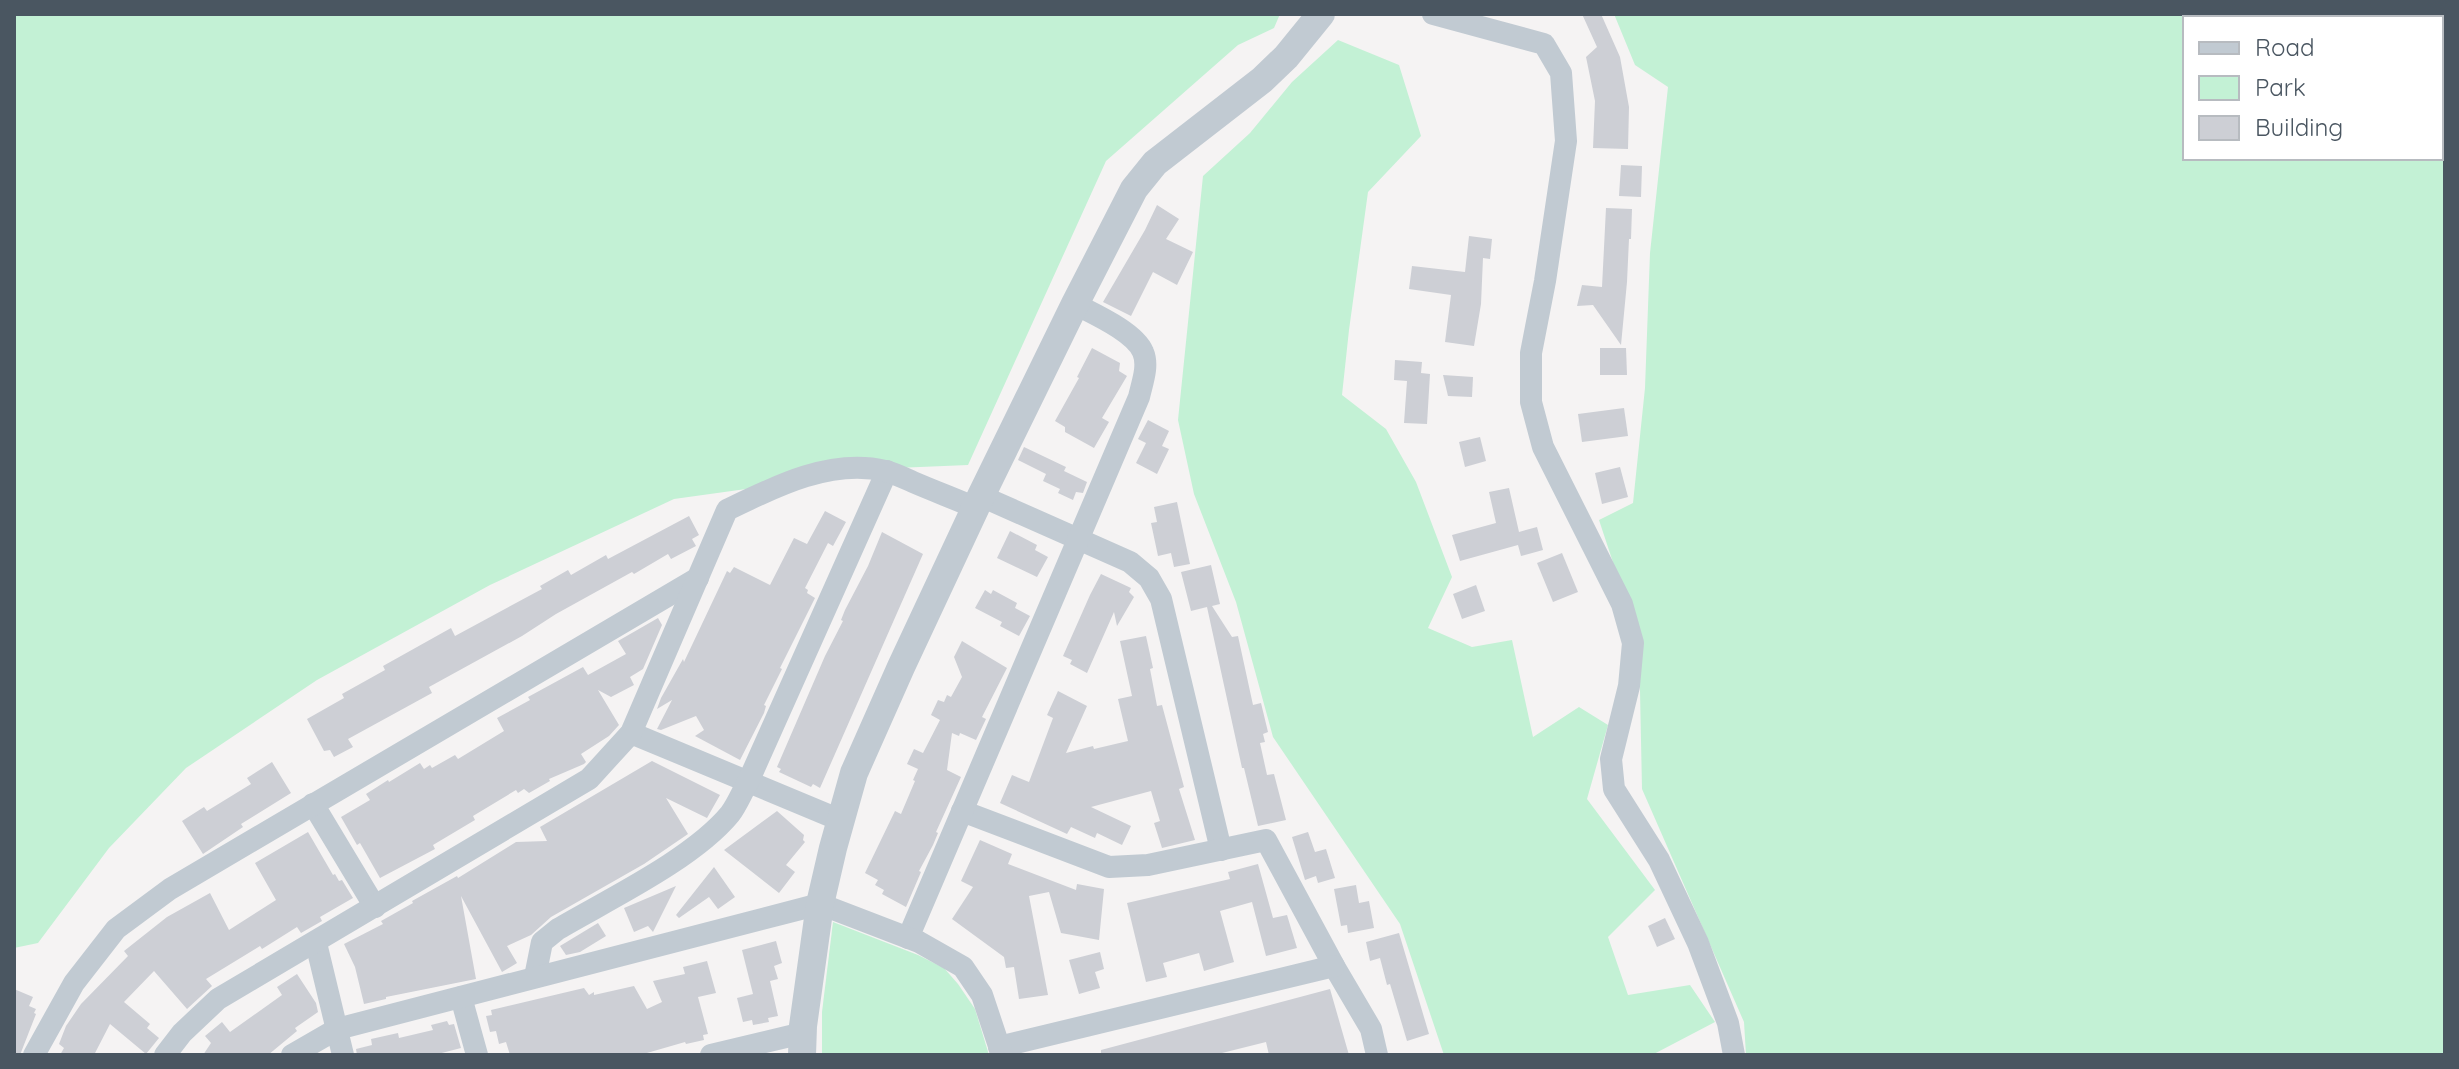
<svg xmlns="http://www.w3.org/2000/svg" width="2459" height="1069" viewBox="0 0 2459 1069" font-family="Quicksand,sans-serif">
<style>
.green{fill:#c3f1d5;fill-rule:evenodd}
.building{fill:#cdcfd5}
.lines{fill:none;stroke-linecap:round;stroke-linejoin:round}
.minor{stroke:#c1cad2;stroke-width:22}
.tertiary{stroke:#c1cad2;stroke-width:28}
</style>
<rect width="100%" height="100%" fill="#f5f3f3"/>
<!-- green -->
<g class="green">
<path d="M 14,14 L 1280,14 L 1274,28 L 1238,45 L 1106,161 L 968,465 L 896,468 L 674,499 L 490,585 L 317,680 L 186,768 L 109,848 L 38,943 L 14,948 Z"/>
<path d="M 1614,14 L 2445,14 L 2445,1055 L 1746,1055 L 1744,1022 L 1642,789 L 1639,641 L 1599,520 L 1633,503 L 1645,388 L 1650,253 L 1668,87 L 1635,65 ZM 2185,18 L 2441,18 L 2441,158 L 2185,158 Z"/>
<path d="M 1338,40 L 1399,65 L 1421,136 L 1368,192 L 1349,330 L 1342,395 L 1386,429 L 1416,482 L 1452,577 L 1428,628 L 1472,647 L 1512,640 L 1533,737 L 1579,707 L 1608,725 L 1587,799 L 1655,890 L 1608,937 L 1628,995 L 1690,985 L 1715,1022 L 1652,1055 L 1444,1055 L 1400,924 L 1273,737 L 1236,602 L 1194,494 L 1178,420 L 1203,176 L 1250,133 L 1292,82 Z"/>
<path d="M 833,922 L 918,955 L 944,968 L 958,984 L 975,1009 L 989,1055 L 822,1055 L 822,1012 Z"/>
</g>
<!-- building -->
<g class="building">
<path d="M 1582,14 L 1601,14 L 1620,57 L 1629,107 L 1628,149 L 1593,148 L 1595,101 L 1586,57 L 1597,47 Z"/>
<path d="M 1621,165 L 1642,166 L 1641,197 L 1619,196 Z"/>
<path d="M 1157,205 L 1179,219 L 1166,239 L 1193,252 L 1177,285 L 1153,272 L 1131,316 L 1103,302 L 1145,230 Z"/>
<path d="M 1606,208 L 1632,209 L 1631,239 L 1629,239 L 1627,282 L 1621,345 L 1593,305 L 1577,306 L 1582,285 L 1602,287 Z"/>
<path d="M 1469,236 L 1492,239 L 1490,259 L 1483,258 L 1481,304 L 1474,346 L 1445,342 L 1451,295 L 1409,289 L 1412,266 L 1465,272 Z"/>
<path d="M 1092,348 L 1120,363 L 1119,371 L 1127,376 L 1102,418 L 1109,422 L 1094,448 L 1065,432 L 1065,427 L 1055,421 L 1079,378 L 1077,377 Z"/>
<path d="M 1600,348 L 1626,348 L 1627,375 L 1600,375 Z"/>
<path d="M 1395,360 L 1422,362 L 1421,373 L 1430,374 L 1427,424 L 1404,423 L 1407,381 L 1394,380 Z"/>
<path d="M 1443,375 L 1473,377 L 1472,397 L 1448,396 Z"/>
<path d="M 1624,408 L 1628,436 L 1582,442 L 1578,414 Z"/>
<path d="M 1148,420 L 1169,431 L 1162,446 L 1169,449 L 1157,474 L 1136,463 L 1146,443 L 1138,439 Z"/>
<path d="M 1480,437 L 1486,461 L 1465,467 L 1459,442 Z"/>
<path d="M 1024,447 L 1066,467 L 1064,471 L 1087,482 L 1083,493 L 1076,492 L 1073,500 L 1058,493 L 1060,489 L 1043,481 L 1046,474 L 1018,460 Z"/>
<path d="M 1620,467 L 1628,497 L 1602,504 L 1595,473 Z"/>
<path d="M 1509,488 L 1519,532 L 1537,527 L 1543,550 L 1521,556 L 1518,545 L 1460,561 L 1452,535 L 1496,523 L 1489,492 Z"/>
<path d="M 1177,502 L 1190,564 L 1174,567 L 1171,553 L 1158,556 L 1151,523 L 1157,522 L 1154,507 Z"/>
<path d="M 825,511 L 846,522 L 833,546 L 828,543 L 805,588 L 808,590 L 807,593 L 815,598 L 780,668 L 782,669 L 764,705 L 766,706 L 764,713 L 740,760 L 695,736 L 704,730 L 696,716 L 661,730 L 657,729 L 672,700 L 657,709 L 661,698 L 683,659 L 684,662 L 727,571 L 730,573 L 734,567 L 770,585 L 794,538 L 807,544 Z"/>
<path d="M 689,516 L 699,535 L 692,539 L 696,546 L 671,559 L 668,554 L 634,574 L 632,572 L 556,614 L 522,636 L 429,687 L 432,693 L 348,739 L 353,747 L 334,757 L 330,750 L 324,751 L 307,719 L 344,698 L 342,694 L 385,670 L 383,666 L 451,628 L 455,636 L 542,589 L 540,586 L 568,570 L 571,575 L 606,555 L 608,559 Z"/>
<path d="M 1010,531 L 1037,545 L 1035,550 L 1048,557 L 1037,577 L 997,558 Z"/>
<path d="M 882,532 L 923,554 L 820,788 L 813,784 L 811,787 L 779,772 L 781,769 L 777,767 L 825,656 L 843,621 L 841,620 L 845,610 L 868,566 Z"/>
<path d="M 1562,553 L 1578,592 L 1553,602 L 1537,563 Z"/>
<path d="M 1211,565 L 1220,604 L 1212,606 L 1232,637 L 1238,636 L 1253,705 L 1261,703 L 1268,732 L 1263,734 L 1265,742 L 1260,743 L 1267,775 L 1274,774 L 1286,820 L 1258,826 L 1244,768 L 1242,768 L 1207,607 L 1191,611 L 1181,572 Z"/>
<path d="M 1101,574 L 1131,588 L 1129,592 L 1134,597 L 1117,626 L 1114,612 L 1087,673 L 1070,664 L 1072,660 L 1063,656 L 1090,595 Z"/>
<path d="M 1476,585 L 1485,611 L 1462,619 L 1453,594 Z"/>
<path d="M 985,590 L 991,594 L 993,590 L 1017,603 L 1015,608 L 1030,616 L 1019,636 L 1000,626 L 1002,622 L 975,608 Z"/>
<path d="M 658,618 L 662,625 L 643,669 L 630,677 L 634,685 L 611,697 L 598,690 L 619,725 L 609,736 L 581,754 L 586,762 L 584,764 L 549,779 L 550,781 L 529,793 L 524,789 L 518,793 L 516,790 L 473,816 L 475,820 L 433,845 L 435,849 L 380,878 L 360,843 L 357,845 L 341,817 L 370,800 L 366,794 L 388,780 L 389,782 L 420,763 L 424,769 L 430,765 L 432,768 L 455,755 L 458,759 L 504,731 L 497,718 L 530,700 L 528,697 L 583,667 L 588,675 L 626,654 L 618,641 Z"/>
<path d="M 1146,636 L 1153,668 L 1150,669 L 1157,706 L 1162,705 L 1184,787 L 1179,789 L 1195,840 L 1162,848 L 1154,823 L 1160,821 L 1151,791 L 1091,807 L 1131,826 L 1122,845 L 1097,833 L 1095,838 L 1071,827 L 1067,834 L 1000,803 L 1012,775 L 1029,782 L 1053,718 L 1047,715 L 1058,691 L 1087,706 L 1066,753 L 1093,746 L 1094,749 L 1128,741 L 1118,699 L 1132,696 L 1120,641 Z"/>
<path d="M 962,641 L 1007,668 L 982,717 L 986,719 L 976,740 L 960,733 L 959,736 L 952,733 L 947,770 L 961,777 L 936,832 L 938,833 L 933,845 L 919,871 L 921,872 L 906,907 L 882,894 L 884,890 L 875,885 L 878,880 L 865,873 L 895,811 L 901,814 L 915,781 L 913,780 L 918,769 L 907,764 L 914,749 L 923,753 L 940,720 L 931,715 L 938,700 L 944,702 L 947,695 L 951,697 L 962,677 L 954,657 Z"/>
<path d="M 652,761 L 720,795 L 707,818 L 666,798 L 688,834 L 644,864 L 551,917 L 531,935 L 507,946 L 517,963 L 502,972 L 461,896 L 476,979 L 386,997 L 386,999 L 364,1004 L 355,967 L 344,944 L 383,924 L 381,921 L 413,903 L 412,901 L 457,876 L 458,878 L 516,842 L 547,841 L 540,827 Z"/>
<path d="M 272,762 L 291,793 L 241,824 L 243,827 L 203,854 L 182,821 L 204,807 L 207,811 L 251,784 L 247,778 Z"/>
<path d="M 777,811 L 804,835 L 803,840 L 805,842 L 786,865 L 795,872 L 779,893 L 724,850 Z"/>
<path d="M 308,832 L 333,875 L 335,874 L 339,881 L 342,880 L 353,898 L 320,917 L 322,921 L 301,933 L 297,927 L 262,949 L 260,946 L 206,979 L 212,986 L 187,1009 L 154,971 L 124,1002 L 150,1024 L 147,1028 L 159,1038 L 146,1054 L 110,1024 L 94,1055 L 60,1055 L 64,1048 L 59,1044 L 66,1026 L 81,1004 L 128,956 L 124,951 L 167,917 L 210,893 L 229,930 L 276,900 L 255,863 Z"/>
<path d="M 1308,832 L 1315,852 L 1326,849 L 1335,878 L 1318,883 L 1316,876 L 1305,880 L 1292,837 Z"/>
<path d="M 980,840 L 1012,854 L 1008,864 L 1076,890 L 1077,884 L 1104,889 L 1099,940 L 1061,933 L 1049,892 L 1029,896 L 1048,995 L 1019,999 L 1014,967 L 1006,968 L 1004,957 L 952,919 L 973,887 L 961,881 Z"/>
<path d="M 1258,864 L 1273,918 L 1287,915 L 1297,948 L 1266,956 L 1252,902 L 1220,911 L 1234,962 L 1204,971 L 1199,953 L 1163,963 L 1167,977 L 1146,982 L 1127,903 L 1230,879 L 1228,872 Z"/>
<path d="M 714,867 L 735,897 L 718,909 L 709,897 L 679,918 L 676,915 Z"/>
<path d="M 1356,885 L 1359,903 L 1369,901 L 1374,928 L 1348,933 L 1347,925 L 1341,926 L 1334,889 Z"/>
<path d="M 676,886 L 653,932 L 648,926 L 634,932 L 624,908 Z"/>
<path d="M 1665,918 L 1675,939 L 1657,947 L 1648,926 Z"/>
<path d="M 598,923 L 606,936 L 580,952 L 566,955 L 560,946 Z"/>
<path d="M 1399,933 L 1429,1034 L 1407,1041 L 1390,984 L 1387,985 L 1380,958 L 1370,961 L 1366,942 Z"/>
<path d="M 776,941 L 782,963 L 774,966 L 778,979 L 770,981 L 778,1016 L 768,1018 L 769,1022 L 753,1025 L 752,1020 L 743,1022 L 737,998 L 753,994 L 742,950 Z"/>
<path d="M 1100,952 L 1104,969 L 1095,972 L 1100,988 L 1079,994 L 1069,960 Z"/>
<path d="M 707,961 L 716,993 L 698,997 L 708,1034 L 703,1035 L 704,1040 L 686,1044 L 685,1042 L 640,1055 L 510,1055 L 506,1042 L 499,1044 L 496,1031 L 490,1032 L 486,1016 L 492,1015 L 491,1010 L 584,988 L 589,995 L 594,992 L 594,995 L 634,986 L 647,1009 L 662,1002 L 653,981 L 685,974 L 683,967 Z"/>
<path d="M 297,974 L 316,1003 L 318,1012 L 295,1028 L 297,1031 L 268,1055 L 203,1055 L 211,1043 L 205,1036 L 222,1022 L 230,1032 L 282,995 L 277,987 Z"/>
<path d="M 14,989 L 33,997 L 29,1006 L 36,1009 L 34,1013 L 36,1014 L 20,1055 L 14,1055 Z"/>
<path d="M 1330,989 L 1349,1055 L 1269,1055 L 1266,1042 L 1214,1055 L 1101,1055 L 1101,1050 Z"/>
<path d="M 447,1021 L 449,1025 L 454,1024 L 461,1048 L 434,1055 L 357,1055 L 356,1049 L 372,1045 L 371,1039 L 398,1033 L 399,1038 L 433,1030 L 431,1025 Z"/>
</g>
<g class="lines">
<!-- minor -->
<g class="minor">
<path d="M 1433,14 L 1544,44 L 1561,73 L 1566,141 L 1545,281 L 1531,353 L 1531,402 L 1543,447 L 1622,604 L 1633,643 L 1629,686 L 1611,759 L 1614,789 L 1659,860 L 1698,943 L 1728,1023 L 1734,1055"/>
<path d="M 981,496 L 1130,562 L 1149,578 L 1161,599 L 1221,850"/>
<path d="M 631,733 L 840,820"/>
<path d="M 313,804 L 375,907"/>
<path d="M 962,811 L 1109,867 L 1148,865 L 1266,840 L 1334,966 L 1371,1029 L 1377,1055"/>
<path d="M 908,938 L 1139,397 C 1142,383 1149,366 1143,352 C 1135,332 1094,314 1075,304"/>
<path d="M 316,943 L 343,1055"/>
<path d="M 535,977 L 542,942 L 558,929 C 609,899 693,859 730,814 C 737,805 742,792 748,782 L 887,471"/>
<path d="M 461,997 L 477,1055"/>
<path d="M 999,1047 L 1334,966"/>
<path d="M 34,1055 L 74,983 L 116,929 L 170,889 L 698,578"/>
<path d="M 165,1055 L 182,1033 L 218,999 L 589,779 L 631,733 L 727,510 C 774,487 831,458 885,471 C 894,473 904,478 913,482 C 934,491 955,499 976,508"/>
<path d="M 292,1055 L 337,1029 L 820,904 L 919,942 L 963,967 L 982,995 L 1002,1055"/>
<path d="M 711,1055 L 803,1033"/>
</g>
<!-- tertiary -->
<path class="tertiary" d="M 802,1055 L 803,1026 L 820,904 L 833,848 L 854,773 L 901,667 L 981,496 L 1075,304 L 1134,189 L 1155,163 L 1262,80 L 1286,57 L 1321,14"/>
</g>
<!-- border -->
<rect width="2459" height="1069" fill="none" stroke="#4a5661" stroke-width="32"/>
<!-- legend -->
<rect x="2183" y="16" width="260" height="144" fill="#ffffff" stroke="#b7bbc0" stroke-width="2"/>
<rect x="2199" y="42" width="40" height="12" fill="#c1cad2" stroke="#b7bbc0" stroke-width="2"/>
<text x="2255" y="56" font-size="24" fill="#4a5661">Road</text>
<rect x="2199" y="76" width="40" height="24" fill="#c3f1d5" stroke="#b7bbc0" stroke-width="2"/>
<text x="2255" y="96" font-size="24" fill="#4a5661">Park</text>
<rect x="2199" y="116" width="40" height="24" fill="#cdcfd5" stroke="#b7bbc0" stroke-width="2"/>
<text x="2255" y="136" font-size="24" fill="#4a5661">Building</text>
</svg>
